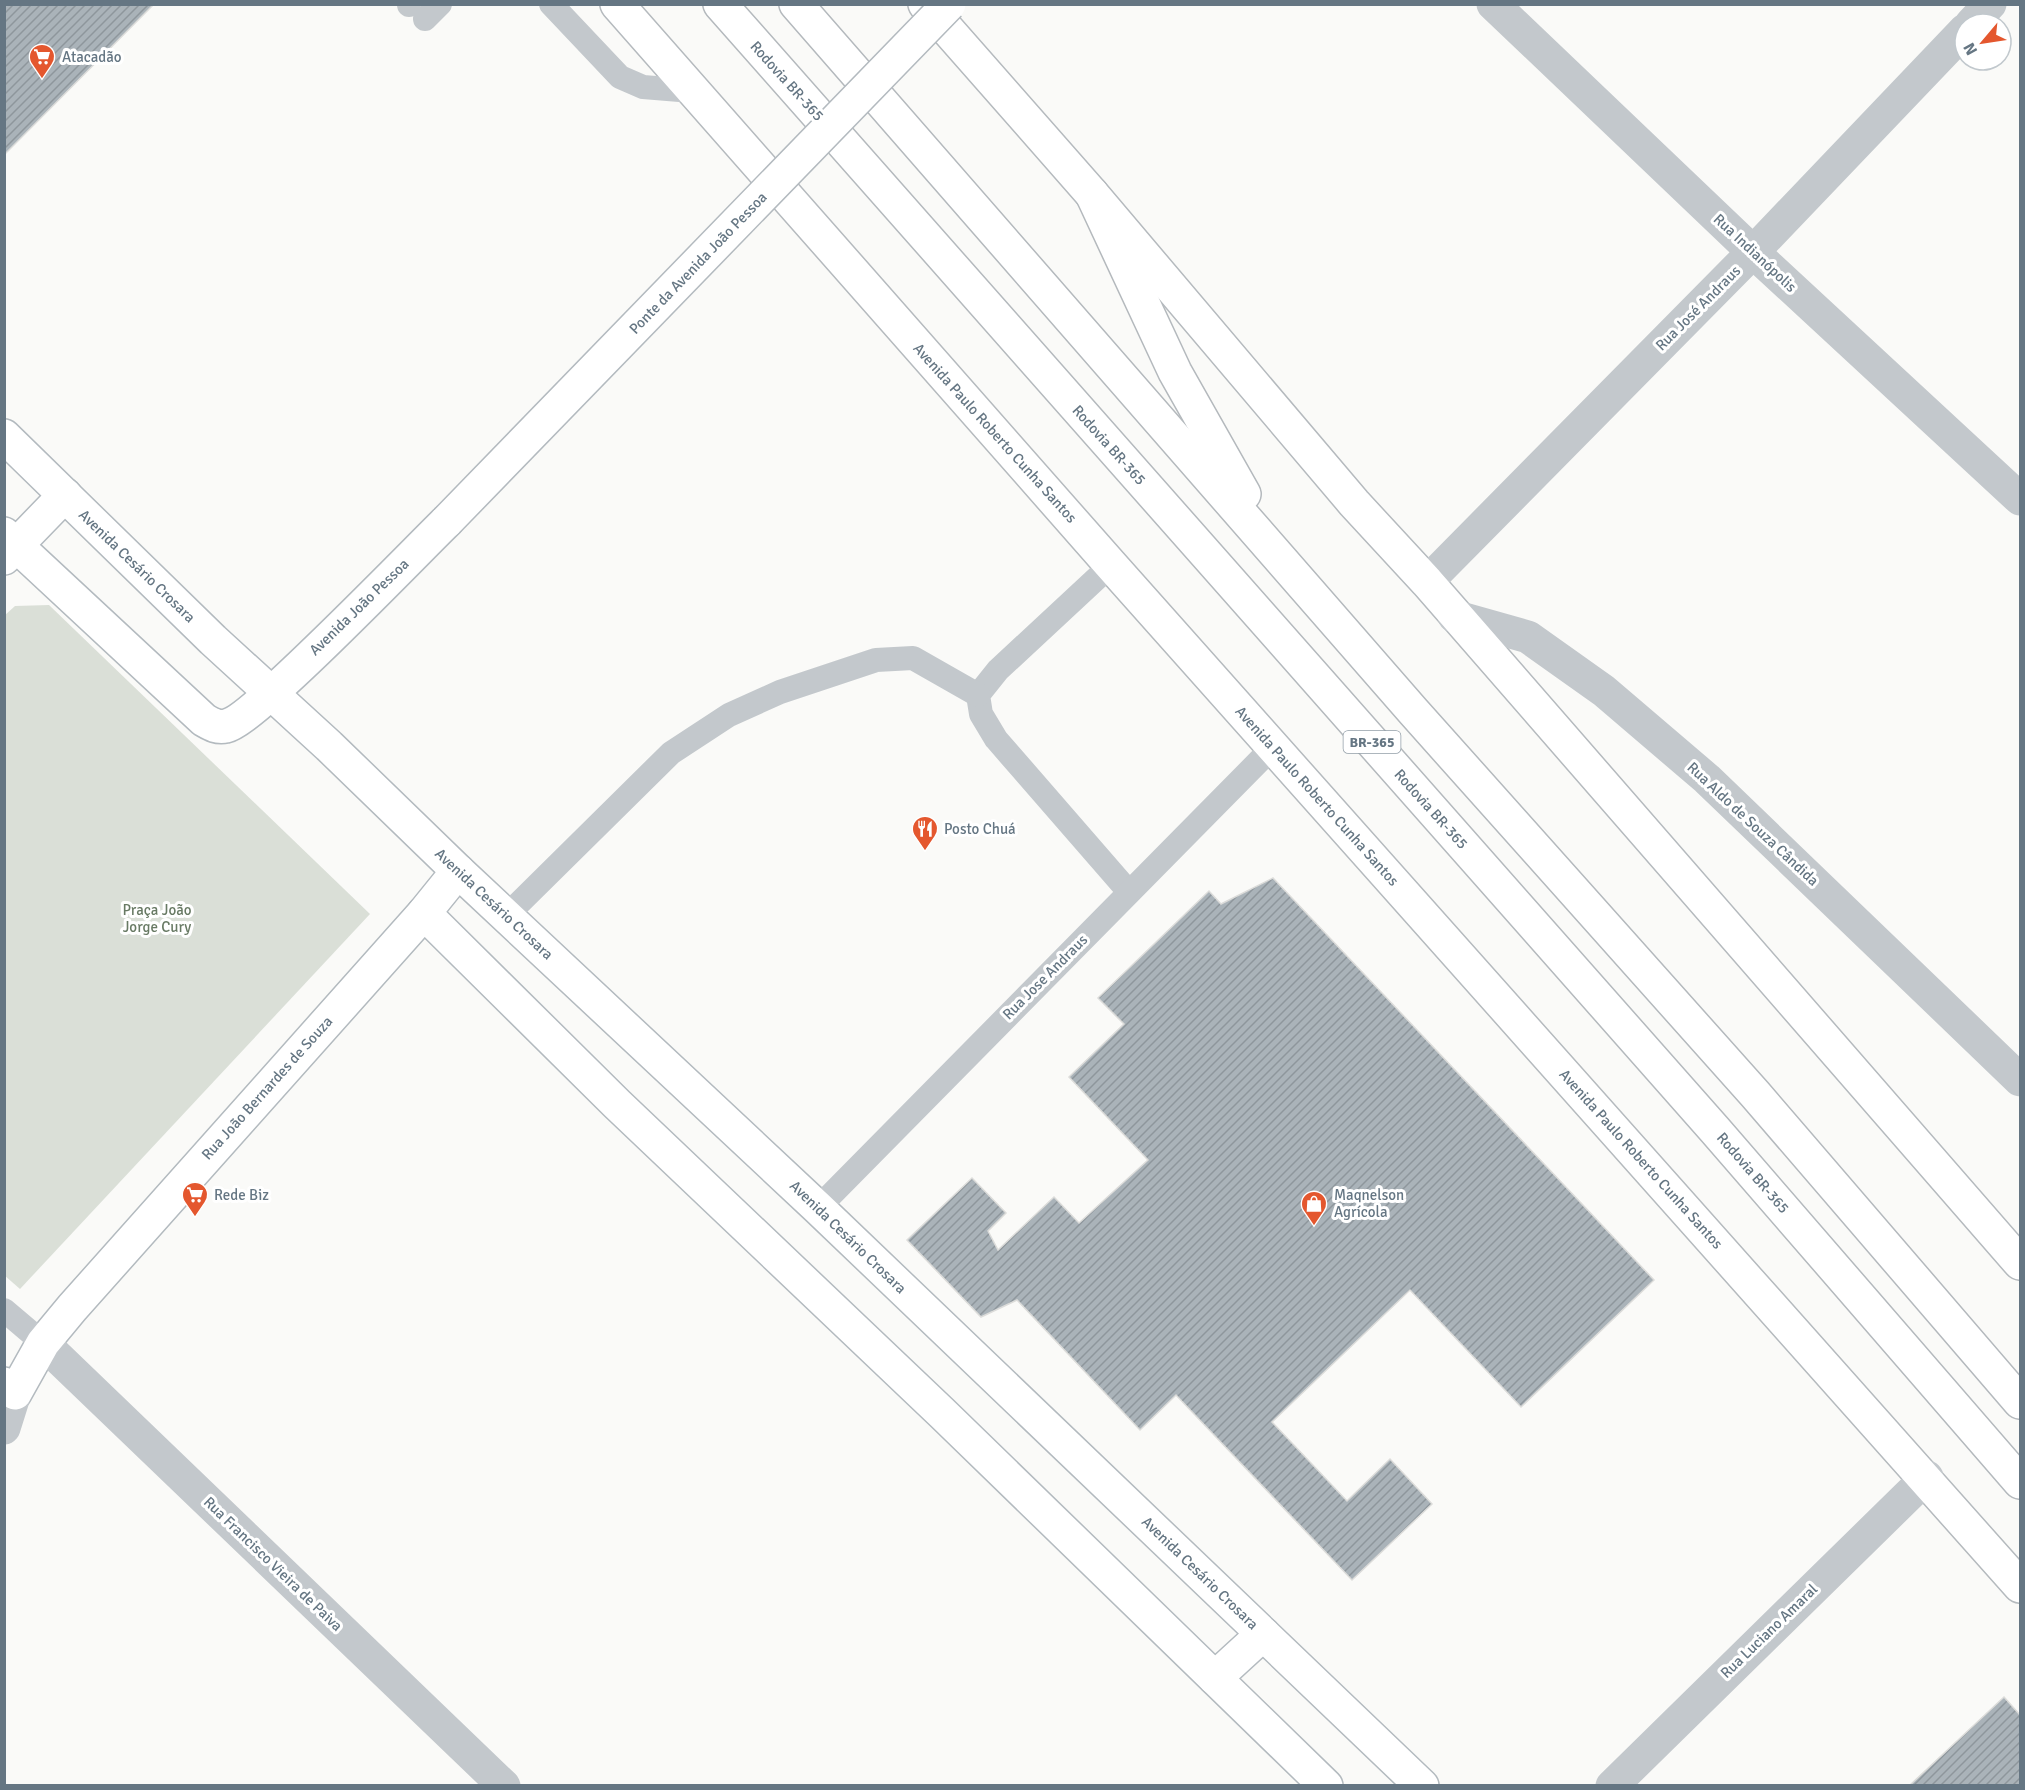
<svg xmlns="http://www.w3.org/2000/svg" width="2025" height="1790" viewBox="0 0 2025 1790" font-family="Signika,sans-serif">
<style>
.park{fill:#dadfd7}
.building{fill:url(#building-hatch);stroke:#dcdcda;stroke-width:1.5}
.lines{fill:none;stroke-linecap:round;stroke-linejoin:round}
.secondary-casing{stroke:#b3babf;stroke-width:36}
.primary-casing{stroke:#b5babe;stroke-width:36}
.trunk-casing{stroke:#b4b9bd;stroke-width:36}
.service{stroke:#c3c8cc;stroke-width:24}
.minor{stroke:#c3c8cc;stroke-width:33}
.tertiary{stroke:#c3c8cc;stroke-width:33}
.secondary{stroke:#fff;stroke-width:33}
.primary{stroke:#fff;stroke-width:33}
.trunk{stroke:#fff;stroke-width:33}
.secondary-bridge-casing{stroke:#b3babf;stroke-width:36;stroke-linecap:butt}
.secondary-bridge{stroke:#fff;stroke-width:33}
.labels{text-anchor:middle;dominant-baseline:central;stroke-width:6;stroke-linejoin:round;paint-order:stroke}
.shield{fill:#fff;stroke:#939fa8;stroke-width:1.5}
.shield-label{font-size:14px;font-weight:bold;fill:#657683}
.poi-label{font-size:15px;fill:#657683;stroke:#fff;text-anchor:start}
.street-label{font-size:15px;fill:#657683;stroke:#fff}
.park-label{font-size:15px;fill:#687a64;stroke:#fff}
</style>
<defs>
<pattern id="building-hatch" width="6" height="6" patternUnits="userSpaceOnUse" patternTransform="scale(1.5)"><rect width="6" height="6" fill="#aab3b9"/><path d="M-1 1l2-2M0 6l6-6M5 7l2-2" fill="none" stroke="#8e969c"/></pattern>
</defs>
<rect width="100%" height="100%" fill="#fafaf8"/>
<!-- park -->
<path class="park" d="M 49,605 L 370,914 L 20,1289 L 4,1275 L 4,616 L 15,606 Z"/>
<!-- building -->
<g class="building">
<path d="M 4,4 L 154,4 L 4,155 Z"/>
<path d="M 1273,878 L 1654,1280 L 1521,1407 L 1410,1290 L 1272,1422 L 1347,1501 L 1390,1459 L 1432,1504 L 1352,1580 L 1176,1395 L 1140,1430 L 1017,1300 L 981,1317 L 907,1240 L 972,1178 L 1006,1213 L 988,1231 L 998,1250 L 1054,1197 L 1079,1223 L 1148,1160 L 1069,1077 L 1124,1024 L 1098,998 L 1209,891 L 1221,904 Z"/>
<path d="M 2004,1697 L 2020,1715 L 2020,1786 L 1909,1786 Z"/>
</g>
<g class="lines">
<defs>
<g id="secondary">
<path d="M 4,436 L 213,640 L 329,746 L 458,871 L 818,1208 L 1422,1786"/>
<path d="M 4,534 L 204,720 C 211,724 217,728 226,726 C 253,721 416,551 447,521"/>
<path d="M 4,558 L 65,495"/>
<path d="M 424,913 L 617,1104 L 942,1413 L 1326,1786"/>
<path d="M 4,1384 L 15,1393 L 43,1343 L 72,1308 L 424,913 L 458,871"/>
<path d="M 1215,1678 L 1263,1634"/>
</g>
<g id="primary">
<path d="M 617,4 L 1111,565 L 2020,1586"/>
<path d="M 925,4 L 1092,194 L 1354,503 L 1427,582 L 2020,1263"/>
</g>
<g id="trunk">
<path d="M 720,4 L 1715,1130 L 2020,1482"/>
<path d="M 796,4 L 1413,711 L 1755,1094 L 2020,1402"/>
<path d="M 1092,194 L 1175,372 L 1244,494"/>
</g>
</defs>
<!-- secondary casing -->
<use href="#secondary" class="secondary-casing"/>
<!-- primary casing -->
<use href="#primary" class="primary-casing"/>
<!-- trunk casing -->
<use href="#trunk" class="trunk-casing"/>
<!-- service -->
<g class="service">
<path d="M 551,4 L 620,77 L 643,87 L 692,91"/>
<path d="M 409,5 L 409,4"/>
<path d="M 425,19 L 440,4"/>
<path d="M 1111,565 L 998,670 L 978,695 L 981,714 L 996,739 L 1129,892"/>
<path d="M 507,915 L 671,753 L 729,715 L 780,692 L 876,660 L 913,658 L 978,695"/>
<path d="M 818,1208 L 1273,747"/>
<path d="M 4,1310 L 43,1343"/>
</g>
<!-- minor -->
<g class="minor">
<path d="M 1493,4 L 1753,252 L 2020,499"/>
<path d="M 1971,24 L 1990,4"/>
<path d="M 1427,582 L 1753,252 L 1965,30"/>
<path d="M 1454,616 L 1528,637 L 1604,691 L 1707,779 L 2020,1080"/>
<path d="M 43,1343 L 504,1786"/>
<path d="M 1612,1786 L 1927,1477"/>
</g>
<!-- tertiary -->
<path class="tertiary" d="M 4,1428 L 15,1393"/>
<!-- secondary -->
<use href="#secondary" class="secondary"/>
<!-- primary -->
<use href="#primary" class="primary"/>
<!-- trunk -->
<use href="#trunk" class="trunk"/>
<defs>
<path id="secondary-bridge" d="M 447,521 L 949,4"/>
</defs>
<!-- secondary-bridge casing -->
<use href="#secondary-bridge" class="secondary-bridge-casing"/>
<!-- secondary-bridge -->
<use href="#secondary-bridge" class="secondary-bridge"/>
</g>
<!-- icons -->
<defs>
<symbol id="supermarket-pin" viewBox="-11 -11 22 30"><path d="M0 17L-7.5 6A9.5 9.5 0 1 1 7.5 6Z" fill="#e4572e" stroke="#fff"/><path d="M-6-5.5h2.5l.6 2H6L4.5 2H-2.5L-4.4-4H-6ZM-1.5 3.2a1.3 1.3 0 1 0 .1 0ZM3 3.2a1.3 1.3 0 1 0 .1 0Z" fill="#fff"/></symbol>
<symbol id="restaurant-pin" viewBox="-11 -11 22 30"><path d="M0 17L-7.5 6A9.5 9.5 0 1 1 7.5 6Z" fill="#e4572e" stroke="#fff"/><path d="M-5-6h1v4h1v-4h1v4h1v-4h1v5L-1.5 .5V6h-2V.5L-5-1ZM5-6V6H3V1.5H1.5Q1.5-4 5-6Z" fill="#fff"/></symbol>
<symbol id="shop-pin" viewBox="-11 -11 22 30"><path d="M0 17L-7.5 6A9.5 9.5 0 1 1 7.5 6Z" fill="#e4572e" stroke="#fff"/><path d="M-5-2.5h2.3a2.7 3.5 0 0 1 5.4 0H5L5.5 6h-11ZM-1.5-2.5h3a1.5 2.3 0 0 0-3 0Z" fill="#fff"/></symbol>
</defs>
<g fill-rule="evenodd">
<use href="#supermarket-pin" x="27" y="42" width="30" height="40"/>
<use href="#restaurant-pin" x="910" y="814" width="30" height="40"/>
<use href="#supermarket-pin" x="180" y="1180" width="30" height="40"/>
<use href="#shop-pin" x="1299" y="1189" width="30" height="40"/>
</g>
<g class="labels">
<!-- shield labels -->
<rect class="shield" x="1343.5" y="731" width="57" height="22" rx="4.5"/>
<g class="shield-label">
<text x="1372" y="742">BR-365</text>
</g>
<!-- poi labels -->
<g class="poi-label">
<text x="62" y="57">Atacadão</text>
<text x="944" y="829">Posto Chuá</text>
<text x="214" y="1195">Rede Biz</text>
<text x="1334" y="1195">Maqnelson<tspan x="1334" dy="17">Agrícola</tspan></text>
</g>
<!-- street labels -->
<g class="street-label">
<text transform="translate(787 81) rotate(48)">Rodovia BR-365</text>
<text transform="translate(1755 253) rotate(43)">Rua Indianópolis</text>
<text transform="translate(698 263) rotate(-46)">Ponte da Avenida João Pessoa</text>
<text transform="translate(1698 308) rotate(-45)">Rua José Andraus</text>
<text transform="translate(995 433) rotate(48)">Avenida Paulo Roberto Cunha Santos</text>
<text transform="translate(1109 445) rotate(48)">Rodovia BR-365</text>
<text transform="translate(137 566) rotate(44)">Avenida Cesário Crosara</text>
<text transform="translate(359 607) rotate(-44)">Avenida João Pessoa</text>
<text transform="translate(1317 796) rotate(48)">Avenida Paulo Roberto Cunha Santos</text>
<text transform="translate(1431 809) rotate(48)">Rodovia BR-365</text>
<text transform="translate(1753 824) rotate(43)">Rua Aldo de Souza Cândida</text>
<text transform="translate(494 904) rotate(43)">Avenida Cesário Crosara</text>
<text transform="translate(1045 977) rotate(-45)">Rua Jose Andraus</text>
<text transform="translate(267 1088) rotate(-48)">Rua João Bernardes de Souza</text>
<text transform="translate(1641 1159) rotate(48)">Avenida Paulo Roberto Cunha Santos</text>
<text transform="translate(1753 1173) rotate(49)">Rodovia BR-365</text>
<text transform="translate(848 1237) rotate(44)">Avenida Cesário Crosara</text>
<text transform="translate(273 1564) rotate(44)">Rua Francisco Vieira de Paiva</text>
<text transform="translate(1200 1573) rotate(44)">Avenida Cesário Crosara</text>
<text transform="translate(1769 1631) rotate(-44)">Rua Luciano Amaral</text>
</g>
<!-- park labels -->
<g class="park-label">
<text x="157" y="910">Praça João<tspan x="157" dy="17">Jorge Cury</tspan></text>
</g>
</g>
<!-- border -->
<rect width="2025" height="1790" fill="none" stroke="#657683" stroke-width="12"/>
<!-- north arrow -->
<g transform="translate(1983 42) rotate(241)"><circle r="28" fill="#ffffff" stroke="#c1c8cd" stroke-width="1.5"/>
<path d="M0-4.5L10 22L0 15L-10 22Z" fill="#e4572e"/>
<text y="-9" font-size="16" font-weight="bold" text-anchor="middle" fill="#657683">N</text>
</g>
</svg>
